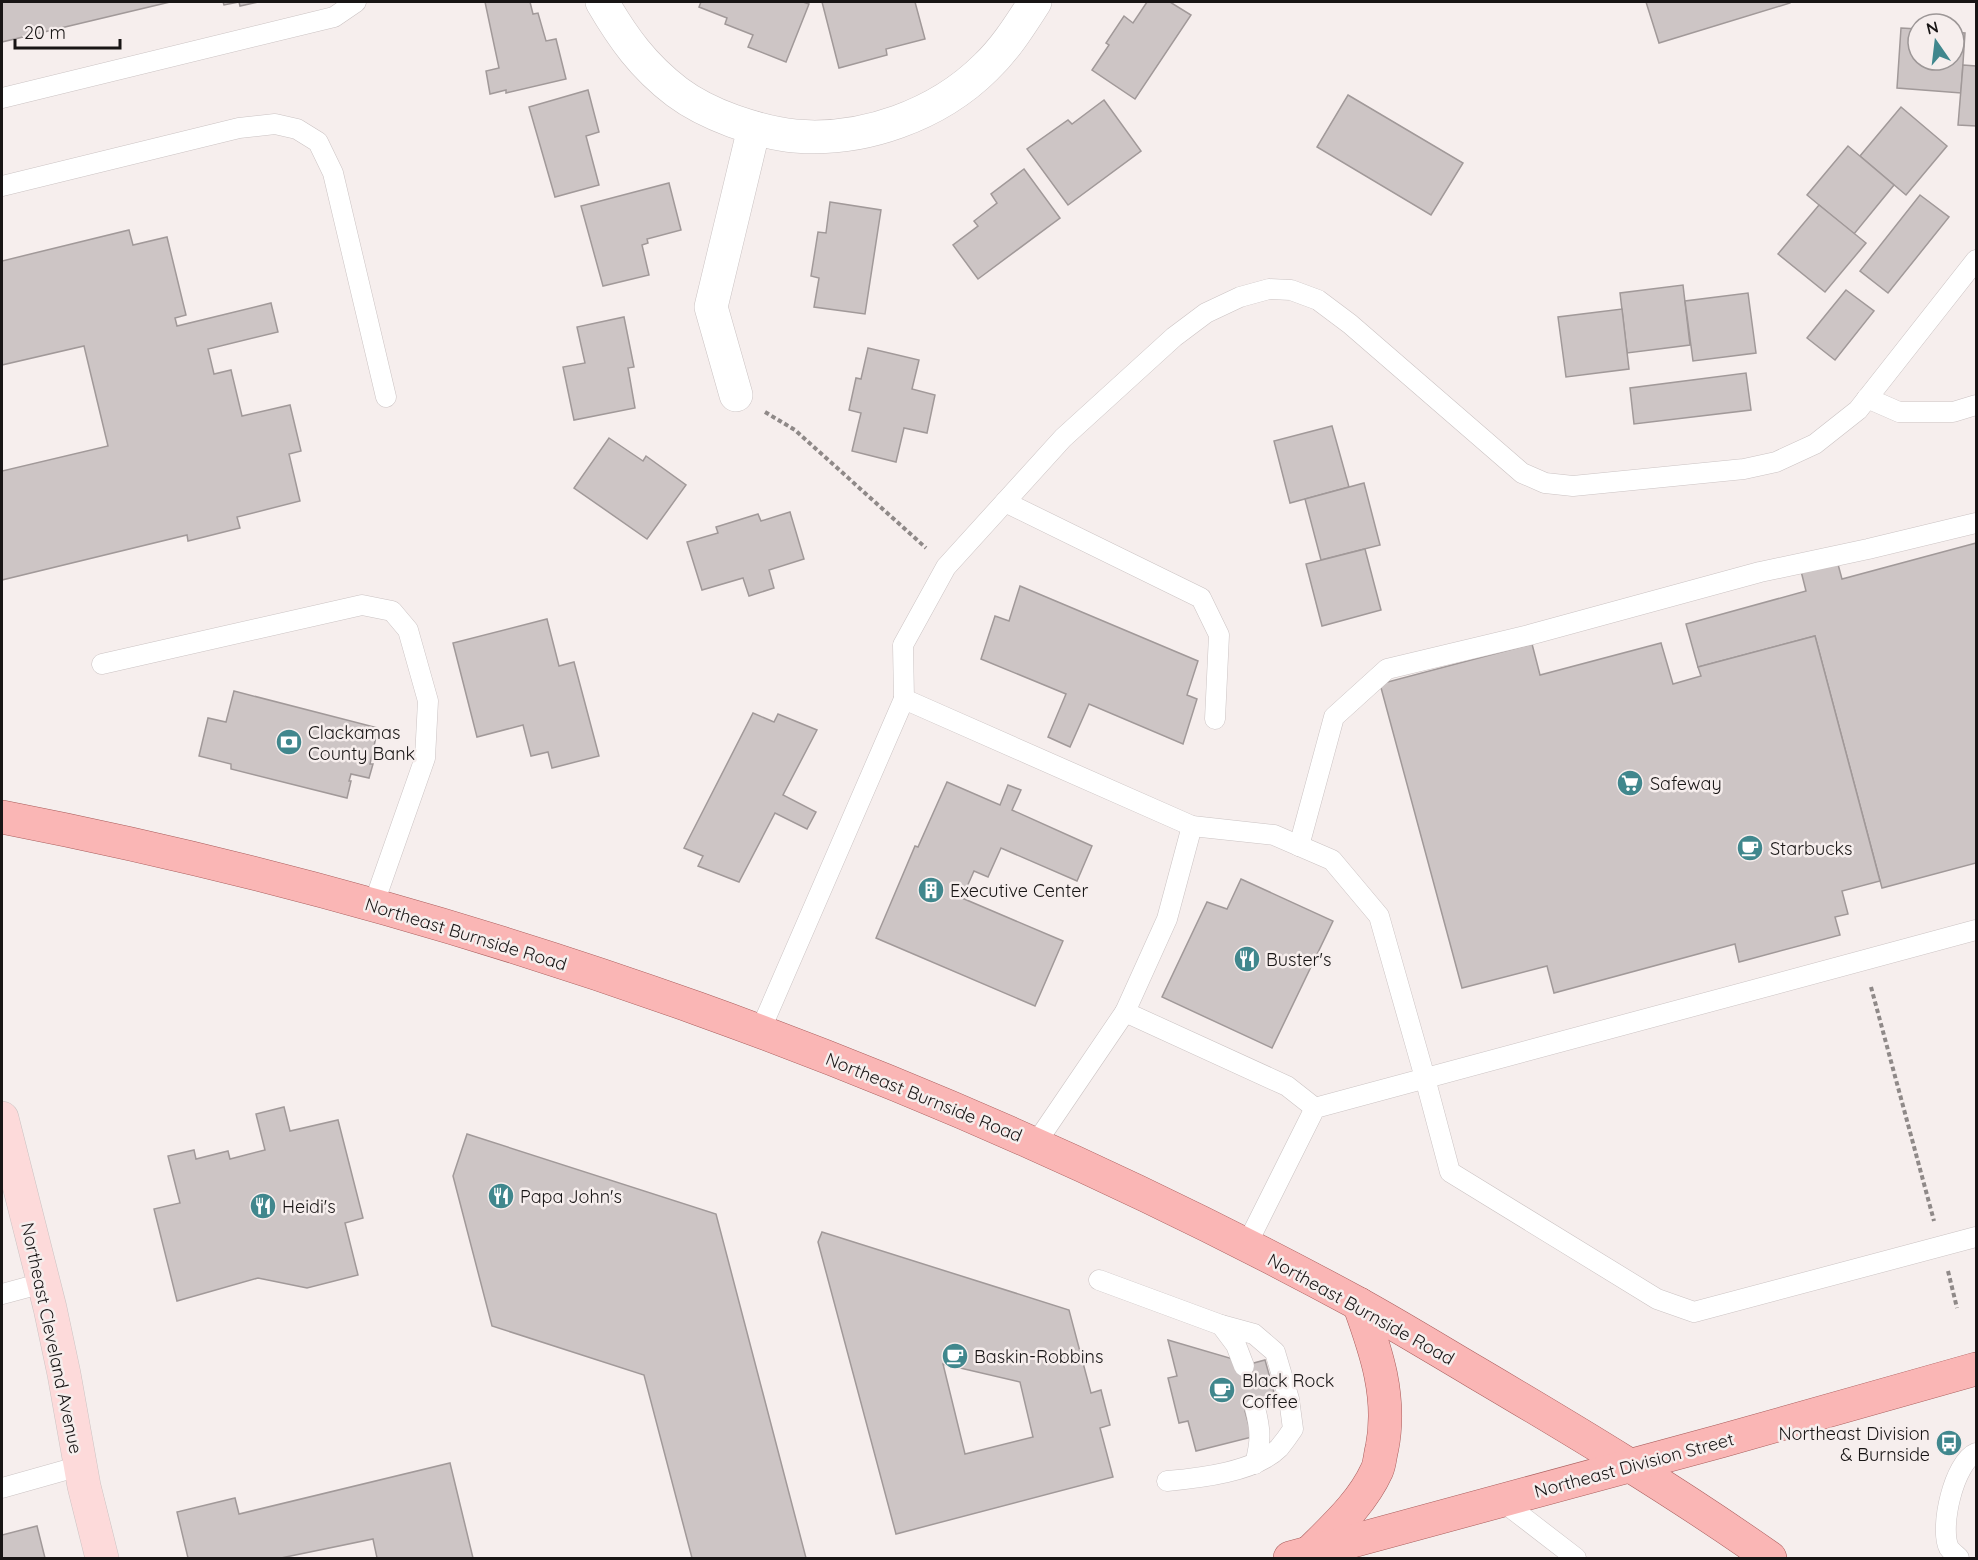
<svg xmlns="http://www.w3.org/2000/svg" width="1978" height="1560" viewBox="0 0 1978 1560" font-family="Quicksand,sans-serif">
<style>
.building{fill:#cdc5c5;stroke:#a19999;stroke-width:1.5;fill-rule:evenodd}
.lines{fill:none;stroke-linecap:round;stroke-linejoin:round}
.lane-casing{stroke:#cbc3c3;stroke-width:21}
.street-casing{stroke:#cbc3c3;stroke-width:34}
.secondary-casing{stroke:#cbc3c3;stroke-width:34}
.primary-casing{stroke:#a95e5d;stroke-width:34}
.path{stroke:#8f8988;stroke-width:4;stroke-dasharray:4.5 3;stroke-linecap:butt}
.lane{stroke:#fff;stroke-width:20}
.street{stroke:#fff;stroke-width:33}
.secondary{stroke:#fddada;stroke-width:33}
.primary{stroke:#fab6b5;stroke-width:33}
.labels{text-anchor:middle;dominant-baseline:central;stroke-width:5;stroke-linejoin:round;paint-order:stroke}
.poi-label{font-size:18px;fill:#181515;stroke:#f6eeed;text-anchor:start}
.street-label{font-size:18px;fill:#181515;stroke:#f6eeed}
</style>
<rect width="100%" height="100%" fill="#f6eeed"/>
<!-- building -->
<g class="building">
<path d="M 2,2 L 170,2 L 2,42 Z"/>
<path d="M 223,2 L 258,2 L 240,6 L 239,2 L 224,5 Z"/>
<path d="M 485,2 L 530,2 L 533,14 L 538,13 L 546,41 L 556,39 L 566,79 L 506,93 L 506,90 L 490,94 L 486,71 L 499,68 Z"/>
<path d="M 701,2 L 803,2 L 809,4 L 786,62 L 748,47 L 753,35 L 725,24 L 727,18 L 699,7 Z"/>
<path d="M 822,2 L 915,2 L 925,39 L 886,49 L 887,55 L 839,68 Z"/>
<path d="M 1147,2 L 1170,2 L 1191,15 L 1135,99 L 1092,70 L 1109,45 L 1106,43 L 1124,16 L 1133,23 Z"/>
<path d="M 1646,2 L 1790,2 L 1790,3 L 1659,43 Z"/>
<path d="M 1901,28 L 1918,29 L 1918,60 L 1954,60 L 1954,32 L 1965,33 L 1961,93 L 1897,88 Z"/>
<path d="M 1963,65 L 1976,66 L 1976,126 L 1958,125 Z"/>
<path d="M 588,90 L 599,132 L 586,136 L 599,185 L 555,197 L 529,107 Z"/>
<path d="M 1348,95 L 1463,163 L 1431,215 L 1317,147 Z"/>
<path d="M 1104,100 L 1141,151 L 1068,205 L 1027,149 L 1068,120 L 1072,124 Z"/>
<path d="M 1901,107 L 1947,146 L 1906,195 L 1860,156 Z"/>
<path d="M 1848,146 L 1894,185 L 1854,234 L 1807,195 Z"/>
<path d="M 1024,169 L 1060,218 L 978,279 L 953,245 L 978,226 L 974,221 L 997,203 L 991,194 Z"/>
<path d="M 669,183 L 681,230 L 647,239 L 648,243 L 642,245 L 649,275 L 603,286 L 581,206 Z"/>
<path d="M 1920,195 L 1949,217 L 1888,293 L 1860,271 Z"/>
<path d="M 830,202 L 881,210 L 865,314 L 814,307 L 819,278 L 811,276 L 818,232 L 826,233 Z"/>
<path d="M 1819,205 L 1866,243 L 1825,292 L 1778,254 Z"/>
<path d="M 129,230 L 133,245 L 167,237 L 186,315 L 175,318 L 177,326 L 271,303 L 278,332 L 208,349 L 214,374 L 231,370 L 242,416 L 290,405 L 301,451 L 289,454 L 300,501 L 237,517 L 240,528 L 188,541 L 187,535 L 2,580 L 2,471 L 108,446 L 84,346 L 2,365 L 2,261 Z"/>
<path d="M 1683,285 L 1690,345 L 1627,353 L 1620,293 Z"/>
<path d="M 1846,290 L 1874,311 L 1835,360 L 1807,338 Z"/>
<path d="M 1748,293 L 1756,353 L 1693,361 L 1685,301 Z"/>
<path d="M 1622,309 L 1629,369 L 1566,377 L 1558,317 Z"/>
<path d="M 624,317 L 634,367 L 628,368 L 635,408 L 574,420 L 563,367 L 585,363 L 577,327 Z"/>
<path d="M 868,348 L 919,360 L 912,389 L 935,395 L 927,433 L 904,428 L 896,462 L 852,451 L 861,413 L 849,410 L 856,378 L 861,379 Z"/>
<path d="M 1746,373 L 1751,410 L 1634,424 L 1630,388 Z"/>
<path d="M 1332,426 L 1349,487 L 1290,503 L 1274,441 Z"/>
<path d="M 609,438 L 643,461 L 646,456 L 686,485 L 647,539 L 574,488 Z"/>
<path d="M 1364,483 L 1380,545 L 1321,560 L 1305,499 Z"/>
<path d="M 790,512 L 804,559 L 769,570 L 774,588 L 749,596 L 743,578 L 702,590 L 687,542 L 718,533 L 716,527 L 758,514 L 761,521 Z"/>
<path d="M 1976,543 L 1976,863 L 1882,888 L 1815,636 L 1698,667 L 1686,624 L 1806,591 L 1800,567 L 1836,557 L 1842,579 Z"/>
<path d="M 1365,549 L 1381,610 L 1322,626 L 1306,564 Z"/>
<path d="M 1020,586 L 1198,661 L 1187,695 L 1197,699 L 1183,744 L 1089,704 L 1070,747 L 1048,737 L 1066,694 L 981,659 L 995,616 L 1009,621 Z"/>
<path d="M 547,619 L 559,666 L 574,662 L 599,756 L 552,768 L 548,752 L 531,756 L 523,725 L 477,737 L 453,643 Z"/>
<path d="M 1815,636 L 1880,881 L 1842,891 L 1848,914 L 1835,917 L 1840,935 L 1739,962 L 1735,944 L 1554,993 L 1547,966 L 1462,988 L 1380,684 L 1532,644 L 1540,675 L 1661,643 L 1673,684 L 1701,676 L 1698,667 Z"/>
<path d="M 234,691 L 378,728 L 370,764 L 373,764 L 369,778 L 351,774 L 349,781 L 351,781 L 347,798 L 231,769 L 231,764 L 199,756 L 208,718 L 226,722 Z"/>
<path d="M 753,713 L 774,722 L 778,714 L 817,730 L 783,795 L 816,812 L 807,829 L 775,813 L 739,882 L 698,866 L 703,856 L 684,848 Z"/>
<path d="M 947,782 L 1000,805 L 1008,785 L 1021,790 L 1012,810 L 1092,846 L 1077,881 L 1001,848 L 988,877 L 974,871 L 962,898 L 1063,941 L 1035,1006 L 876,938 L 915,846 L 918,847 Z"/>
<path d="M 1241,879 L 1333,921 L 1272,1048 L 1162,997 L 1207,902 L 1227,909 Z"/>
<path d="M 284,1107 L 290,1131 L 338,1120 L 363,1218 L 345,1223 L 358,1275 L 307,1288 L 258,1278 L 177,1301 L 154,1209 L 180,1203 L 168,1156 L 194,1150 L 196,1159 L 228,1151 L 230,1159 L 265,1150 L 256,1114 Z"/>
<path d="M 467,1134 L 716,1214 L 806,1558 L 692,1558 L 644,1375 L 492,1326 L 453,1176 Z"/>
<path d="M 822,1232 L 1069,1310 L 1091,1393 L 1101,1390 L 1110,1425 L 1100,1428 L 1113,1477 L 896,1534 L 818,1242 ZM 943,1364 L 1020,1382 L 1033,1437 L 965,1454 Z"/>
<path d="M 1168,1340 L 1233,1359 L 1235,1368 L 1265,1360 L 1277,1403 L 1245,1411 L 1252,1437 L 1196,1451 L 1188,1421 L 1179,1423 L 1168,1378 L 1177,1376 Z"/>
<path d="M 450,1463 L 473,1558 L 377,1558 L 373,1539 L 281,1558 L 188,1558 L 177,1512 L 235,1498 L 239,1514 Z"/>
<path d="M 37,1526 L 45,1558 L 2,1558 L 2,1535 Z"/>
</g>
<g class="lines">
<defs>
<g id="lane">
<path d="M 2,98 L 334,17 L 356,2"/>
<path d="M 2,186 L 239,128 L 275,124 L 297,129 L 318,142 L 333,173 L 386,397"/>
<path d="M 1867,398 L 1899,412 L 1953,412 L 1976,405"/>
<path d="M 1005,502 L 1201,598 L 1219,635 L 1215,719"/>
<path d="M 102,664 L 362,605 L 392,611 L 408,630 L 428,701 L 425,758 L 373,906"/>
<path d="M 904,699 L 903,645 L 946,567 L 1063,438 L 1174,337 L 1206,313 L 1240,297 L 1269,289 L 1291,290 L 1318,300 L 1350,324 L 1522,473 L 1545,483 L 1573,486 L 1744,469 L 1776,462 L 1815,444 L 1858,410 L 1976,260"/>
<path d="M 1299,846 L 1334,717 L 1387,669 L 1529,635 L 1760,572 L 1868,549 L 1976,523"/>
<path d="M 1125,1012 L 1167,919 L 1192,826"/>
<path d="M 760,1031 L 904,699 L 1192,826 L 1274,835 L 1332,860 L 1379,916 L 1425,1078 L 1450,1172 L 1657,1299 L 1694,1312 L 1976,1237"/>
<path d="M 1036,1143 L 1125,1012 L 1287,1086 L 1315,1108"/>
<path d="M 1246,1246 L 1315,1108 L 1976,930"/>
<path d="M 1099,1280 L 1221,1325 L 1254,1334 L 1275,1352 L 1289,1399 L 1293,1429 C 1289,1435 1284,1442 1279,1448 C 1255,1472 1200,1478 1167,1481"/>
<path d="M 2,1294 L 43,1283"/>
<path d="M 1221,1325 L 1236,1345 L 1244,1366"/>
<path d="M 1255,1464 C 1261,1441 1261,1431 1255,1408"/>
<path d="M 2,1488 L 80,1466"/>
<path d="M 1502,1501 L 1576,1558"/>
<path d="M 1959,1558 C 1956,1555 1951,1551 1949,1548 C 1939,1528 1954,1462 1976,1453"/>
</g>
<g id="street">
<path d="M 602,2 C 623,38 643,66 677,92 C 693,104 714,114 733,121 C 753,128 774,134 795,136 C 863,142 938,115 986,67 C 1006,48 1020,25 1035,2"/>
<path d="M 736,395 L 711,307 L 754,128"/>
</g>
<path id="secondary" d="M 2,1118 L 50,1308 L 64,1374 L 84,1486 L 102,1558"/>
<g id="primary">
<path d="M 2,817 C 474,909 934,1074 1357,1303 C 1397,1325 1436,1349 1475,1372 C 1575,1431 1675,1491 1770,1558"/>
<path d="M 1310,1552 C 1335,1527 1362,1503 1377,1470 C 1380,1463 1380,1455 1382,1448 C 1392,1397 1376,1351 1359,1304"/>
<path d="M 1290,1558 L 1721,1441 L 1976,1369"/>
</g>
</defs>
<!-- lane casing -->
<use href="#lane" class="lane-casing"/>
<!-- street casing -->
<use href="#street" class="street-casing"/>
<!-- secondary casing -->
<use href="#secondary" class="secondary-casing"/>
<!-- primary casing -->
<use href="#primary" class="primary-casing"/>
<!-- path -->
<g class="path">
<path d="M 765,412 L 795,430 L 926,548"/>
<path d="M 1871,987 L 1934,1221"/>
<path d="M 1948,1271 L 1957,1308"/>
</g>
<!-- lane -->
<use href="#lane" class="lane"/>
<!-- street -->
<use href="#street" class="street"/>
<!-- secondary -->
<use href="#secondary" class="secondary"/>
<!-- primary -->
<use href="#primary" class="primary"/>
</g>
<!-- icons -->
<defs>
<symbol id="bank-disc" viewBox="-11 -11 22 22"><circle r="9.5" fill="#40878d" stroke="#f6eeed"/><path d="M-6-4H6V4H-6ZM0-2.3a2.3 2.3 0 1 0 0 4.6a2.3 2.3 0 1 0 0-4.6Z" fill="#fff"/></symbol>
<symbol id="supermarket-disc" viewBox="-11 -11 22 22"><circle r="9.5" fill="#40878d" stroke="#f6eeed"/><path d="M-6-5.5h2.5l.6 2H6L4.5 2H-2.5L-4.4-4H-6ZM-1.5 3.2a1.3 1.3 0 1 0 .1 0ZM3 3.2a1.3 1.3 0 1 0 .1 0Z" fill="#fff"/></symbol>
<symbol id="cafe-disc" viewBox="-11 -11 22 22"><circle r="9.5" fill="#40878d" stroke="#f6eeed"/><path d="M-5.5-4.5H6V0H3Q3 3.5 0 3.5H-2.5Q-5.5 3.5-5.5 0ZM3-3.2v2h1.7v-2ZM-6 4.5H4V6H-6Z" fill="#fff"/></symbol>
<symbol id="building-disc" viewBox="-11 -11 22 22"><circle r="9.5" fill="#40878d" stroke="#f6eeed"/><path d="M-4-6H4V6H1V3H-1V6H-4ZM-2.5-4.3h1.7v1.8h-1.7ZM.8-4.3h1.7v1.8H.8ZM-2.5-1h1.7V.8h-1.7ZM.8-1h1.7V.8H.8Z" fill="#fff"/></symbol>
<symbol id="restaurant-disc" viewBox="-11 -11 22 22"><circle r="9.5" fill="#40878d" stroke="#f6eeed"/><path d="M-5-6h1v4h1v-4h1v4h1v-4h1v5L-1.5 .5V6h-2V.5L-5-1ZM5-6V6H3V1.5H1.5Q1.5-4 5-6Z" fill="#fff"/></symbol>
<symbol id="bus-disc" viewBox="-11 -11 22 22"><circle r="9.5" fill="#40878d" stroke="#f6eeed"/><path d="M-5-6H5V4H4V6H2V4H-2V6H-4V4H-5ZM-3.5-4V0h7V-4ZM-3.5 1.2v1.5H-2V1.2ZM2 1.2v1.5H3.5V1.2Z" fill="#fff"/></symbol>
</defs>
<g fill-rule="evenodd">
<use href="#bank-disc" x="274" y="727" width="30" height="30"/>
<use href="#supermarket-disc" x="1615" y="768" width="30" height="30"/>
<use href="#cafe-disc" x="1735" y="833" width="30" height="30"/>
<use href="#building-disc" x="916" y="875" width="30" height="30"/>
<use href="#restaurant-disc" x="1232" y="944" width="30" height="30"/>
<use href="#restaurant-disc" x="486" y="1181" width="30" height="30"/>
<use href="#restaurant-disc" x="248" y="1191" width="30" height="30"/>
<use href="#cafe-disc" x="940" y="1341" width="30" height="30"/>
<use href="#cafe-disc" x="1207" y="1375" width="30" height="30"/>
<use href="#bus-disc" x="1934" y="1428" width="30" height="30"/>
</g>
<g class="labels">
<!-- poi labels -->
<g class="poi-label">
<text x="308" y="732">Clackamas<tspan x="308" dy="21">County Bank</tspan></text>
<text x="1650" y="783">Safeway</text>
<text x="1770" y="848">Starbucks</text>
<text x="950" y="890">Executive Center</text>
<text x="1266" y="959">Buster's</text>
<text x="520" y="1196">Papa John's</text>
<text x="282" y="1206">Heidi's</text>
<text x="974" y="1356">Baskin-Robbins</text>
<text x="1242" y="1380">Black Rock<tspan x="1242" dy="21">Coffee</tspan></text>
<text x="1930" y="1433" text-anchor="end">Northeast Division<tspan x="1930" dy="21">&amp; Burnside</tspan></text>
</g>
<!-- street labels -->
<g class="street-label">
<text transform="translate(466 934) rotate(17)">Northeast Burnside Road</text>
<text transform="translate(924 1097) rotate(22)">Northeast Burnside Road</text>
<text transform="translate(1361 1309) rotate(29)">Northeast Burnside Road</text>
<text transform="translate(52 1338) rotate(78)">Northeast Cleveland Avenue</text>
<text transform="translate(1634 1465) rotate(-15)">Northeast Division Street</text>
</g>
</g>
<!-- border -->
<rect width="1978" height="1560" fill="none" stroke="#181515" stroke-width="6"/>
<!-- north arrow -->
<g transform="translate(1936 42) rotate(346)"><circle r="28" fill="#f6eeed" stroke="#9d9797" stroke-width="1.5"/>
<path d="M0-4.5L10 22L0 15L-10 22Z" fill="#40878d"/>
<text y="-9" font-size="16" font-weight="bold" text-anchor="middle" fill="#181515">N</text>
</g>
<!-- scale -->
<path d="M15 39v9h105v-9" fill="none" stroke="#181515" stroke-width="3"/>
<text x="24" y="39" font-size="18" fill="#181515" stroke="#f6eeed" stroke-width="4.5" paint-order="stroke">20 m</text>
</svg>
